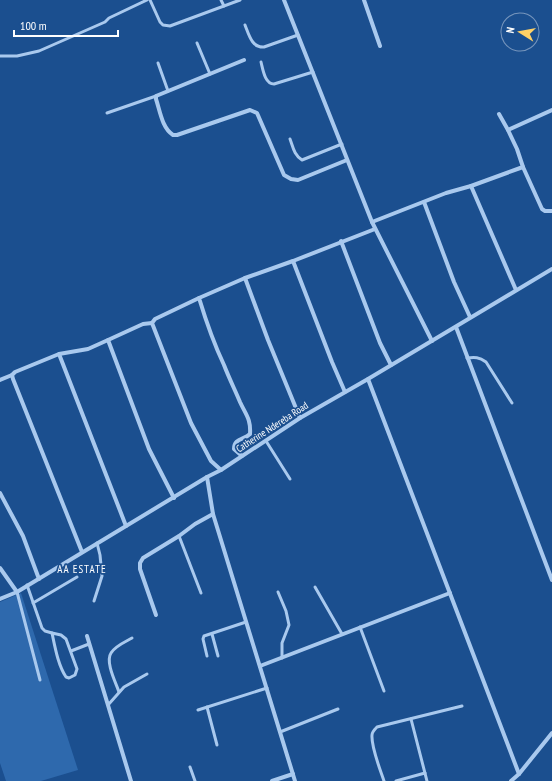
<svg xmlns="http://www.w3.org/2000/svg" width="552" height="781" viewBox="0 0 552 781" font-family="'PT Sans Narrow',sans-serif">
<style>
.green{fill:#2e69ad}
.lines{fill:none;stroke-linecap:round;stroke-linejoin:round}
.lane{stroke:#a9c9ee;stroke-width:3}
.street{stroke:#a9c9ee;stroke-width:4}
.labels{text-anchor:middle;dominant-baseline:central;stroke-width:3.5;stroke-linejoin:round;paint-order:stroke}
.street-label{font-size:10px;fill:#fff;stroke:#1b4f8f}
.neighbourhood-label{font-size:11px;letter-spacing:1px;fill:#fff;stroke:#1b4f8f}
</style>
<rect width="100%" height="100%" fill="#1b4f8f"/>
<!-- green -->
<path class="green" d="M 21,593 L 78,770 L 41,781 L 6,781 L 0,763 L 0,602 Z"/>
<g class="lines">
<!-- lane -->
<g class="lane">
<path d="M 150,0 L 160,22 L 163,25 L 170,26 L 240,0"/>
<path d="M 221,0 L 224,6"/>
<path d="M 245,25 C 249,35 252,48 264,47 L 298,35"/>
<path d="M 197,43 L 210,74"/>
<path d="M 0,56 L 17,56 L 39,51 L 105,22 L 109,18 L 147,0"/>
<path d="M 261,62 C 263,70 265,84 274,84 L 313,72"/>
<path d="M 158,63 L 168,91"/>
<path d="M 107,113 L 156,96"/>
<path d="M 290,139 C 293,147 294,155 302,160 L 342,144"/>
<path d="M 467,358 C 475,357 479,357 486,362 L 512,403"/>
<path d="M 266,441 L 290,479"/>
<path d="M 179,536 L 201,593"/>
<path d="M 27,585 L 42,628 L 45,631 L 52,633"/>
<path d="M 315,587 L 342,634"/>
<path d="M 17,592 L 40,680"/>
<path d="M 278,592 L 286,611 L 289,625 L 282,643 L 282,658"/>
<path d="M 94,601 L 102,576 L 100,555 L 97,543"/>
<path d="M 33,603 L 77,577"/>
<path d="M 360,627 L 384,691"/>
<path d="M 52,633 L 61,635 L 66,639 L 77,669 L 75,675 L 69,678 L 66,677 C 58,665 55,647 52,633 Z"/>
<path d="M 212,634 L 218,656"/>
<path d="M 71,651 L 89,644"/>
<path d="M 207,656 L 203,639 L 204,636 L 246,622"/>
<path d="M 119,692 C 116,683 105,662 111,653 C 115,646 125,642 132,638"/>
<path d="M 108,705 L 124,687 L 147,674"/>
<path d="M 207,707 L 217,745"/>
<path d="M 198,710 L 267,688"/>
<path d="M 411,719 L 427,781"/>
<path d="M 280,732 L 338,709"/>
<path d="M 190,767 L 195,781"/>
<path d="M 384,781 C 380,769 371,747 372,735 C 372,732 375,729 377,727 L 462,706"/>
<path d="M 396,781 L 425,773"/>
</g>
<!-- street -->
<g class="street">
<path d="M 284,0 L 372,222 L 432,341"/>
<path d="M 364,0 L 380,46"/>
<path d="M 244,60 L 156,96 L 156,99 C 160,111 162,128 173,135 L 177,135 L 250,110 L 257,113 L 284,175 L 291,179 L 298,180 L 347,160"/>
<path d="M 499,114 L 508,130"/>
<path d="M 523,167 L 542,209 L 545,211 L 552,211"/>
<path d="M 471,186 L 523,167 L 517,149 L 508,130 L 552,110"/>
<path d="M 424,202 L 454,282 L 470,317"/>
<path d="M 372,222 L 446,193 L 471,186 L 516,290"/>
<path d="M 341,241 L 380,343 L 391,365"/>
<path d="M 293,261 L 332,362 L 345,392"/>
<path d="M 245,278 L 268,340 L 300,418"/>
<path d="M 199,298 L 155,319 L 152,323 L 191,423 L 211,461 L 221,470"/>
<path d="M 456,327 L 552,580"/>
<path d="M 108,340 L 143,324 L 152,323"/>
<path d="M 59,354 L 126,526"/>
<path d="M 368,379 L 519,774"/>
<path d="M 0,380 L 12,375"/>
<path d="M 242,456 L 234,449 C 234,438 244,440 250,434 C 251,419 246,415 240,402 C 235,390 229,378 224,365 C 214,344 206,321 199,298 L 245,278 L 293,261 L 375,229"/>
<path d="M 207,477 L 213,514 L 295,781"/>
<path d="M 0,493 L 23,536 L 39,579"/>
<path d="M 82,552 L 13,379 L 12,375 L 15,372 L 59,354 L 88,349 L 108,340 L 149,449 L 174,498"/>
<path d="M 0,568 L 17,592"/>
<path d="M 0,599 L 17,592 L 207,477 L 221,470 L 300,418 L 368,379 L 552,269"/>
<path d="M 156,615 L 140,569 L 140,563 L 143,558 L 179,536 L 195,524 L 213,514"/>
<path d="M 87,636 L 131,781"/>
<path d="M 260,666 L 450,593"/>
<path d="M 272,781 L 293,774"/>
<path d="M 511,781 L 519,774 L 552,733"/>
</g>
</g>
<g class="labels">
<!-- street labels -->
<g class="street-label">
<text transform="translate(272 427) rotate(-33)">Catherine Ndereba Road</text>
</g>
<!-- neighbourhood labels -->
<g class="neighbourhood-label">
<text x="82" y="569">AA ESTATE</text>
</g>
</g>
<!-- north arrow -->
<g transform="translate(520 32) rotate(281)"><circle r="19" fill="#1b4f8f" stroke="#7695bc"/>
<path d="M0-3L7 15L0 10L-7 15Z" fill="#ffd166"/>
<text y="-6" font-size="11" font-weight="bold" text-anchor="middle" fill="#ffffff">N</text>
</g>
<!-- scale -->
<path d="M14 30v6h104v-6" fill="none" stroke="#ffffff" stroke-width="2"/>
<text x="20" y="30" font-size="12" fill="#ffffff" stroke="#1b4f8f" stroke-width="3" paint-order="stroke">100 m</text>
</svg>
